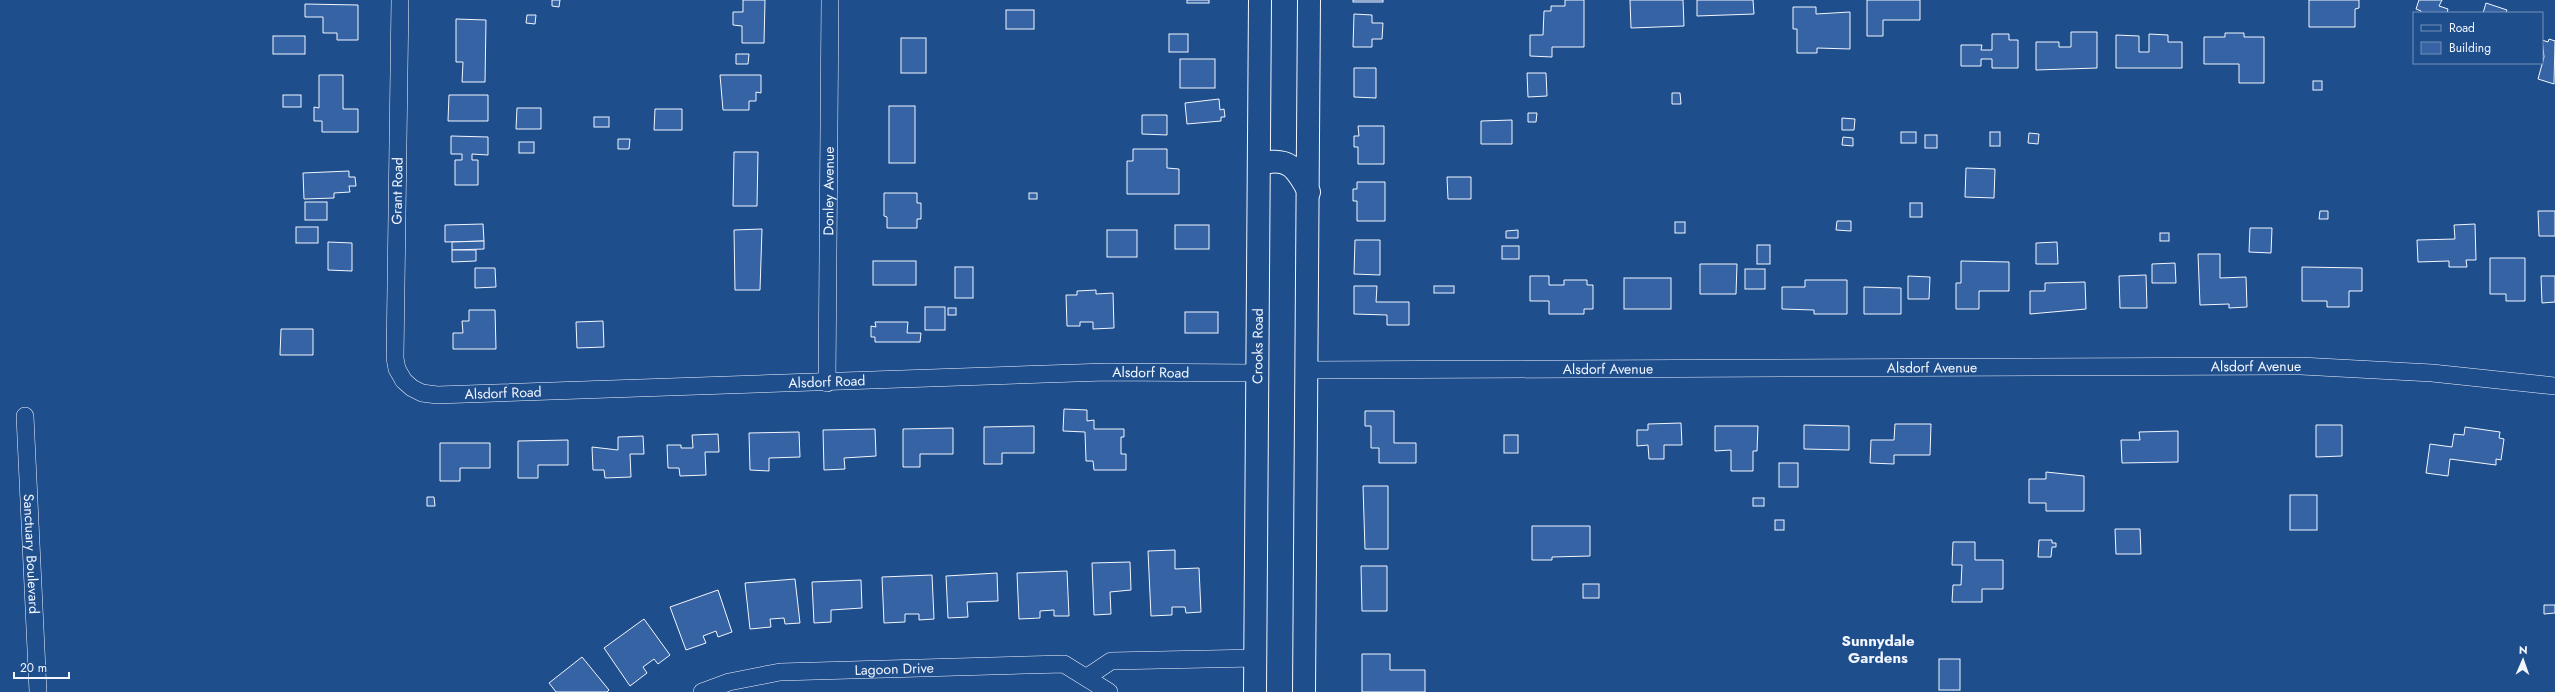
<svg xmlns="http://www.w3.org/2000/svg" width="2555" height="692" viewBox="0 0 2555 692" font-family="Jost,sans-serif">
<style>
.building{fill:#3563a3;stroke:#f2f6ff}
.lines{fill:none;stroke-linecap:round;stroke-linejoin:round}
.minor-casing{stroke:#f2f6ff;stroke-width:18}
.secondary-casing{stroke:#f2f6ff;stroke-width:24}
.minor{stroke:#1f4e8c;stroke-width:17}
.secondary{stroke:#1f4e8c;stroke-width:22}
.labels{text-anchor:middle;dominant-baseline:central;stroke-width:3;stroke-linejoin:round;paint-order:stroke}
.street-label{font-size:14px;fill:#f2f6ff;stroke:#1f4e8c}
.neighbourhood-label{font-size:15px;font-weight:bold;fill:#f2f6ff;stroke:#1f4e8c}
</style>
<rect width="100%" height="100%" fill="#1f4e8c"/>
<!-- building -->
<g class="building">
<path d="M 552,0 L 560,0 L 559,7 L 552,6 Z"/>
<path d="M 743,0 L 765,0 L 764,43 L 742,43 L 742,26 L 733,25 L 733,12 L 743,12 Z"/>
<rect x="1187" y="0" width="22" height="3"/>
<rect x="1353" y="0" width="30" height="2"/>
<path d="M 1565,0 L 1584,0 L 1584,47 L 1552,47 L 1552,57 L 1530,56 L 1530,35 L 1543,35 L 1544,11 L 1551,11 L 1551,6 L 1565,6 Z"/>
<path d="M 1630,0 L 1683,0 L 1684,26 L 1631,28 Z"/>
<path d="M 1697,0 L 1753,0 L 1754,14 L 1697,16 Z"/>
<path d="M 1867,0 L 1920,0 L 1920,20 L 1883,20 L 1883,36 L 1867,36 Z"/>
<path d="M 2309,0 L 2359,0 L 2359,8 L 2355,9 L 2355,27 L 2309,27 Z"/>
<path d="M 2419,0 L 2442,0 L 2439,6 L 2448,9 L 2447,13 L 2420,13 L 2421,11 L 2416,9 Z"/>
<path d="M 2486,3 L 2507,10 L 2506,13 L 2483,13 Z"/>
<path d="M 305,4 L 358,5 L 358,40 L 337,40 L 337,33 L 323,33 L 323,17 L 305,17 Z"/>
<path d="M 1793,7 L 1816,7 L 1816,14 L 1850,12 L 1850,49 L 1817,48 L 1817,53 L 1797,53 L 1797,29 L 1793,29 Z"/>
<rect x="1006" y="10" width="28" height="19"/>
<path d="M 1354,14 L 1372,15 L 1372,23 L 1383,23 L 1382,39 L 1372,39 L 1372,47 L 1353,47 Z"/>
<path d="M 527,15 L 536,15 L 535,24 L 526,23 Z"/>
<path d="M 456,19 L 486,20 L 485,82 L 462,82 L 463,62 L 456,62 Z"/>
<path d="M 2071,32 L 2097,32 L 2097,68 L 2036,70 L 2036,42 L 2059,42 L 2059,47 L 2071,47 Z"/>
<path d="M 2225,33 L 2244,33 L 2244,37 L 2264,37 L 2264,83 L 2239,83 L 2239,64 L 2204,64 L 2204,37 L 2225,37 Z"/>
<rect x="1169" y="34" width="19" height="18"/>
<path d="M 1992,34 L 2009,34 L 2009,40 L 2018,40 L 2018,68 L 1992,68 L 1992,59 L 1981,59 L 1981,66 L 1961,66 L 1961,45 L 1982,45 L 1981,50 L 1992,50 Z"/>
<path d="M 2149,34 L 2168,35 L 2168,42 L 2182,42 L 2182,68 L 2116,68 L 2116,35 L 2139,36 L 2139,52 L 2149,52 Z"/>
<rect x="273" y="36" width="32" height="18"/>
<rect x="901" y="38" width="25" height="35"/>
<path d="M 2549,39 L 2555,41 L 2554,84 L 2538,79 L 2544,57 L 2542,40 L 2548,42 Z"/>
<path d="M 736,54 L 749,54 L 748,64 L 736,64 Z"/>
<rect x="1180" y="59" width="35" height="29"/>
<path d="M 1354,68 L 1376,68 L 1376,98 L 1354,97 Z"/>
<path d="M 1527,73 L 1546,73 L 1547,96 L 1528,97 Z"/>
<path d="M 319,75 L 343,75 L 343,109 L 358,109 L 358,132 L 322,132 L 322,121 L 314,121 L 314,107 L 319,108 Z"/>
<path d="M 720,75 L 761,75 L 761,93 L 756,92 L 756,101 L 749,101 L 749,110 L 723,110 Z"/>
<rect x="2313" y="81" width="9" height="9"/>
<path d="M 1672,93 L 1680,93 L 1681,104 L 1672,104 Z"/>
<rect x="283" y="95" width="18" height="12"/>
<path d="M 449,95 L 488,95 L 488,121 L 448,121 Z"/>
<path d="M 1219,99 L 1220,110 L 1224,109 L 1225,117 L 1221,117 L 1221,121 L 1187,124 L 1185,103 Z"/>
<rect x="889" y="106" width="26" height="57"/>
<path d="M 517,108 L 541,108 L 541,129 L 516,129 Z"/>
<path d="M 655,109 L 682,109 L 682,130 L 654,130 Z"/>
<path d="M 1528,113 L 1537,113 L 1536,122 L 1528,122 Z"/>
<path d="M 1142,115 L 1167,115 L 1167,135 L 1142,134 Z"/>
<rect x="594" y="117" width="15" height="10"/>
<path d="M 1842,118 L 1855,119 L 1854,130 L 1842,130 Z"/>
<path d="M 1512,120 L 1512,144 L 1481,144 L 1481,121 Z"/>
<path d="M 1358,126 L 1384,126 L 1384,164 L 1358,164 L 1358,147 L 1354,147 L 1354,136 L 1359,136 Z"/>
<rect x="1901" y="132" width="15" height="11"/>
<rect x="1990" y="132" width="10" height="14"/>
<path d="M 2029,133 L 2039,134 L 2038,144 L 2028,143 Z"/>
<rect x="1925" y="135" width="12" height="13"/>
<path d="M 451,136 L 488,137 L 488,155 L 472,154 L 472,160 L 478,160 L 478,185 L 455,185 L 455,160 L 462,160 L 462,154 L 451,154 Z"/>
<path d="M 1843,137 L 1853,138 L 1853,146 L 1842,145 Z"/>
<path d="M 618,139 L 630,139 L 629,149 L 618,149 Z"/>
<rect x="519" y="142" width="15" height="11"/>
<path d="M 1133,149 L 1167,149 L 1167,168 L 1179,169 L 1179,194 L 1127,194 L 1127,161 L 1133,161 Z"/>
<path d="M 734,152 L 758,152 L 757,206 L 733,206 Z"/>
<path d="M 1966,168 L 1995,169 L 1994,198 L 1965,197 Z"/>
<path d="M 349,171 L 349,177 L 355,177 L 356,186 L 349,186 L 350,192 L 334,193 L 334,198 L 304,199 L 303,173 Z"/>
<path d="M 1447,177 L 1471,177 L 1471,199 L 1448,199 Z"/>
<path d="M 1357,182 L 1385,182 L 1385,221 L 1357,221 L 1357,201 L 1353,201 L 1353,189 L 1357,189 Z"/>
<path d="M 884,193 L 917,193 L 917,203 L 921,203 L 921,219 L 917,219 L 917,228 L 887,228 L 887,217 L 884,216 Z"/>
<rect x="1029" y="193" width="8" height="6"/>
<rect x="305" y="202" width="22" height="18"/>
<rect x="1910" y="203" width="12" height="14"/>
<path d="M 2320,211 L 2328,211 L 2328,219 L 2319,219 Z"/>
<path d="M 2538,211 L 2555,211 L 2555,236 L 2539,236 Z"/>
<path d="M 1837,221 L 1851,221 L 1851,231 L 1836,230 Z"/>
<rect x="1675" y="222" width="10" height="11"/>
<path d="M 483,224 L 484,241 L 445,242 L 445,225 Z"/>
<path d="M 2475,224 L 2476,260 L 2466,260 L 2467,267 L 2449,267 L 2449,261 L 2418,262 L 2417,240 L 2455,239 L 2454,225 Z"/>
<rect x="1175" y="225" width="34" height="24"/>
<rect x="296" y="227" width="22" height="16"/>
<path d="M 2250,228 L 2272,228 L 2271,253 L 2249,252 Z"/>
<path d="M 762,229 L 760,290 L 735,290 L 734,230 Z"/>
<rect x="1107" y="230" width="30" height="27"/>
<path d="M 1518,230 L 1518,238 L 1506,238 L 1506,231 Z"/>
<rect x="2160" y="233" width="9" height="8"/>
<path d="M 1355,240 L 1380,240 L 1380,275 L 1354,274 Z"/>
<path d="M 484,241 L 484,249 L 452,250 L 452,242 Z"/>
<path d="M 328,242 L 352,243 L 352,271 L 328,270 Z"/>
<path d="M 2057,242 L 2058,264 L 2036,264 L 2036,243 Z"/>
<rect x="1757" y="245" width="13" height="19"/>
<rect x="1502" y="246" width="17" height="13"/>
<path d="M 452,250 L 476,250 L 476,261 L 452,262 Z"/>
<path d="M 2198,254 L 2220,254 L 2220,278 L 2246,277 L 2247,307 L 2229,308 L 2229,304 L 2200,305 Z"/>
<path d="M 2490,258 L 2525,258 L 2525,301 L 2506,301 L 2506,294 L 2490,294 Z"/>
<rect x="873" y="261" width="43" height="24"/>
<path d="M 1961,261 L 2009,262 L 2009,291 L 1979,291 L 1979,309 L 1956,309 L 1956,283 L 1961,283 Z"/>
<path d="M 2175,263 L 2176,283 L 2152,283 L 2152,264 Z"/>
<path d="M 1700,264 L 1737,264 L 1736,294 L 1700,294 Z"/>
<rect x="955" y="267" width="18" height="31"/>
<path d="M 2302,267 L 2362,268 L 2362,291 L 2349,291 L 2349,307 L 2327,307 L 2327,301 L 2302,301 Z"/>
<path d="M 475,268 L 495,268 L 496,287 L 475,288 Z"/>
<rect x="1745" y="269" width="20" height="20"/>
<path d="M 2146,275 L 2147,308 L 2120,308 L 2119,276 Z"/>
<path d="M 1530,276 L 1549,276 L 1549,285 L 1564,285 L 1564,280 L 1587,280 L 1587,285 L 1593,285 L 1593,309 L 1584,309 L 1584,314 L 1549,314 L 1549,301 L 1530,301 Z"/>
<path d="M 1908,276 L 1930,277 L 1929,299 L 1908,299 Z"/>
<path d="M 2541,276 L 2555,276 L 2555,302 L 2542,303 Z"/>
<rect x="1624" y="278" width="47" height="31"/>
<path d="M 1805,280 L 1847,280 L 1847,314 L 1814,314 L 1814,310 L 1782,309 L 1782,287 L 1805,287 Z"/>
<path d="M 2085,282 L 2086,309 L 2030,314 L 2030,291 L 2045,291 L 2045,283 Z"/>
<path d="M 1354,286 L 1377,286 L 1376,302 L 1409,302 L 1409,325 L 1387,325 L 1387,315 L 1354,314 Z"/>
<rect x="1434" y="286" width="20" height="7"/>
<path d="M 1864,287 L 1901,288 L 1901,314 L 1864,314 Z"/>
<path d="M 1096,290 L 1096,294 L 1113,293 L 1114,328 L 1093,329 L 1093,322 L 1080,322 L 1080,326 L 1067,326 L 1066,295 L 1077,295 L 1077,291 Z"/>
<rect x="925" y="307" width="20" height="23"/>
<rect x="948" y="308" width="8" height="7"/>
<path d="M 469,310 L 495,310 L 496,349 L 453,349 L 453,333 L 463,333 L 462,321 L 469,321 Z"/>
<rect x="1185" y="312" width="33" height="21"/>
<path d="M 603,321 L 604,347 L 577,348 L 576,322 Z"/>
<path d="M 875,322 L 908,322 L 907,333 L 921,333 L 920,342 L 875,342 L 875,337 L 871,337 L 871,326 L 876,327 Z"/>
<path d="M 281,329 L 313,329 L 313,355 L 280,355 Z"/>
<path d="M 1064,409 L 1087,410 L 1087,421 L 1094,420 L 1094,429 L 1124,429 L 1124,437 L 1121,437 L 1121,454 L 1126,454 L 1126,470 L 1094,470 L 1093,461 L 1086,461 L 1085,432 L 1063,431 Z"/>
<path d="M 1365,411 L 1394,411 L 1394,443 L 1416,443 L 1416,463 L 1379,463 L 1379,448 L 1371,448 L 1371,426 L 1365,426 Z"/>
<path d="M 1681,423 L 1682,445 L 1664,445 L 1664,459 L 1649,459 L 1648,445 L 1637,446 L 1637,430 L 1648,430 L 1648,424 Z"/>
<path d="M 1895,424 L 1931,424 L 1930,455 L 1894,455 L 1894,464 L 1870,463 L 1871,440 L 1894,440 Z"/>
<path d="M 1804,425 L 1849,426 L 1849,450 L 1804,449 Z"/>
<path d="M 2316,425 L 2342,425 L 2342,456 L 2316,457 Z"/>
<path d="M 1034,426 L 1034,453 L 1002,453 L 1002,464 L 984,464 L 984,427 Z"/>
<path d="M 1715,426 L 1758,426 L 1757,451 L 1753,451 L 1753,471 L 1731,471 L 1731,450 L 1715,451 Z"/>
<path d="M 2465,427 L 2500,432 L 2499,438 L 2504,439 L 2501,460 L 2496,459 L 2496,465 L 2450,459 L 2448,476 L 2426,473 L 2430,444 L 2452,447 L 2454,434 L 2464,435 Z"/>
<path d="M 953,428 L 953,454 L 920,454 L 920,467 L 903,467 L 903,429 Z"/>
<path d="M 875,429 L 876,456 L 844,458 L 845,469 L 824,470 L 823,430 Z"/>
<path d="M 2178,431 L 2178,462 L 2122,463 L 2121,440 L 2140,440 L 2139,432 Z"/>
<path d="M 799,432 L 800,457 L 769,458 L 769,471 L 750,470 L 749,433 Z"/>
<path d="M 718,434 L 719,452 L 705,452 L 706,475 L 680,476 L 679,468 L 668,468 L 667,445 L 681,445 L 681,448 L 693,448 L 692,435 Z"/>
<rect x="1504" y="435" width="14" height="18"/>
<path d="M 643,436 L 644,454 L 630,454 L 631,477 L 605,478 L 604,470 L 593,470 L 592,447 L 618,450 L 618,437 Z"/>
<path d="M 568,440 L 568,465 L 538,465 L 538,478 L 518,478 L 518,441 Z"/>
<path d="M 440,443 L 490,443 L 490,468 L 460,468 L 460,481 L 440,481 Z"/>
<rect x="1779" y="463" width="19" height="24"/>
<path d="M 2046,472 L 2084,476 L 2084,511 L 2046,511 L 2046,503 L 2029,503 L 2029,479 L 2046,479 Z"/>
<path d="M 1363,486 L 1388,486 L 1388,549 L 1365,549 Z"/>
<rect x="2290" y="495" width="27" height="35"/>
<path d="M 427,497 L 434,497 L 435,506 L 427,506 Z"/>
<rect x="1753" y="498" width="11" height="8"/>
<rect x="1775" y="520" width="9" height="10"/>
<path d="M 1532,526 L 1590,526 L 1590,556 L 1552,557 L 1552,560 L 1532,560 Z"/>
<path d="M 2115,529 L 2140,529 L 2141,554 L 2116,554 Z"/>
<path d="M 2039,540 L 2052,540 L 2052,543 L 2056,543 L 2056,547 L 2052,547 L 2051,557 L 2038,557 Z"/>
<path d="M 1953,542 L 1975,542 L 1975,560 L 2003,560 L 2003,589 L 1982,589 L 1982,602 L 1952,602 L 1953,585 L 1961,585 L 1962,565 L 1952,565 Z"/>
<path d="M 1175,550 L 1175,569 L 1199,568 L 1201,612 L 1186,613 L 1185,607 L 1172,607 L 1172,615 L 1151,616 L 1148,551 Z"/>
<path d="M 1130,562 L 1131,590 L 1110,592 L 1111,614 L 1094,615 L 1092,563 Z"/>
<path d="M 1361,566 L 1387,566 L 1387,611 L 1362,611 Z"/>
<path d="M 1067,571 L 1069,616 L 1054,616 L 1054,610 L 1040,611 L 1040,618 L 1019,619 L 1017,573 Z"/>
<path d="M 997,573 L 998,601 L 967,602 L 968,617 L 948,618 L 946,576 Z"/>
<path d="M 932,575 L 934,619 L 919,620 L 919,614 L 905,614 L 905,622 L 884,623 L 882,577 Z"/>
<path d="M 795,579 L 800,623 L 785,624 L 784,618 L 770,619 L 771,627 L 750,629 L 745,583 Z"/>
<path d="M 861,580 L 862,608 L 831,610 L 831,622 L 814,623 L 812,582 Z"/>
<rect x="1583" y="584" width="16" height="14"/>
<path d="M 718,590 L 732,632 L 718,637 L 716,631 L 703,636 L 706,643 L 686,650 L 670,607 Z"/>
<path d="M 2544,605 L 2555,605 L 2555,613 L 2544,614 Z"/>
<path d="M 644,619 L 670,655 L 658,664 L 654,659 L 643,667 L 647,673 L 630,686 L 604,648 Z"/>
<path d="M 1362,654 L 1390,654 L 1390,670 L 1425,670 L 1425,692 L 1362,692 Z"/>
<path d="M 582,657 L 609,690 L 607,692 L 556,692 L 549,683 Z"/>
<rect x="1939" y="659" width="21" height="31"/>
</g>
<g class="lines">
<defs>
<g id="minor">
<path id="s1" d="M 400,0 L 395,358 L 397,369 L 404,381 L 403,380 L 412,388 L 422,393 L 437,395 L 1106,372 L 1257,373"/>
<path id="s2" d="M 1307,370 L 2301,366 L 2432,373 L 2555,386"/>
<path id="s3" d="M 827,383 L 830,0"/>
<path id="s4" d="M 25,416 L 38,692"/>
<path d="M 1087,677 L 1111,661 L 1256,658"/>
<path id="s5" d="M 702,692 L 729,682 L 780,672 L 1064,664 L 1109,692"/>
</g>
<g id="secondary">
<path d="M 1259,164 C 1289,156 1296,168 1309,192"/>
<path id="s6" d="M 1255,692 L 1260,0"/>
<path d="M 1304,692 L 1309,0"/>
</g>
</defs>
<!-- minor casing -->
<use href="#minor" class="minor-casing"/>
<!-- secondary casing -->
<use href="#secondary" class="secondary-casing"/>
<!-- minor -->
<use href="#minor" class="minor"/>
<!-- secondary -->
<use href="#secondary" class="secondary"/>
</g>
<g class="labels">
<!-- street labels -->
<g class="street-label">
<text transform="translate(397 191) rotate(-89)">Grant Road</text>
<text stroke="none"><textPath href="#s3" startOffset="192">Donley Avenue</textPath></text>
<text stroke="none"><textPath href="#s6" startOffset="346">Crooks Road</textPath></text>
<text stroke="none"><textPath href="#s2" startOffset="949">Alsdorf Avenue</textPath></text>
<text stroke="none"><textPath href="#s2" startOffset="625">Alsdorf Avenue</textPath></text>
<text stroke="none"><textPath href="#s2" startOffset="301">Alsdorf Avenue</textPath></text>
<text stroke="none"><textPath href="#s1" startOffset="1137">Alsdorf Road</textPath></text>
<text stroke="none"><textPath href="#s1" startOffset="813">Alsdorf Road</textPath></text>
<text stroke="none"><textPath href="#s1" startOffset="489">Alsdorf Road</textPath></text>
<text stroke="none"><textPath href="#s4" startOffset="138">Sanctuary Boulevard</textPath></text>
<text stroke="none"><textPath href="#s5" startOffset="195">Lagoon Drive</textPath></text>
</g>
<!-- neighbourhood labels -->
<g class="neighbourhood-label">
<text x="1878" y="641">Sunnydale<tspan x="1878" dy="17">Gardens</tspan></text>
</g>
</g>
<!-- legend -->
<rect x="2413" y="12" width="130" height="52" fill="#1f4e8c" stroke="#7391ba"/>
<rect x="2421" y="25" width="20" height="6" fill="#1f4e8c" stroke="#7391ba"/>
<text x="2449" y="32" font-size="12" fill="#f2f6ff">Road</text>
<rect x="2421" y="42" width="20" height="12" fill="#3563a3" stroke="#7391ba"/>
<text x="2449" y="52" font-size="12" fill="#f2f6ff">Building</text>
<!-- north arrow -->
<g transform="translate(2523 660) rotate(2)" stroke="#1f4e8c" stroke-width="3" paint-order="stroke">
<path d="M0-3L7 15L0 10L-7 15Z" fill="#f2f6ff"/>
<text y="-6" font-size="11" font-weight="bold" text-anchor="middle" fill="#f2f6ff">N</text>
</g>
<!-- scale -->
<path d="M14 672v6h55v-6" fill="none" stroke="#f2f6ff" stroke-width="2"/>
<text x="20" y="672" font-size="12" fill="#f2f6ff" stroke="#1f4e8c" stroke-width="3" paint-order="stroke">20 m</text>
</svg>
